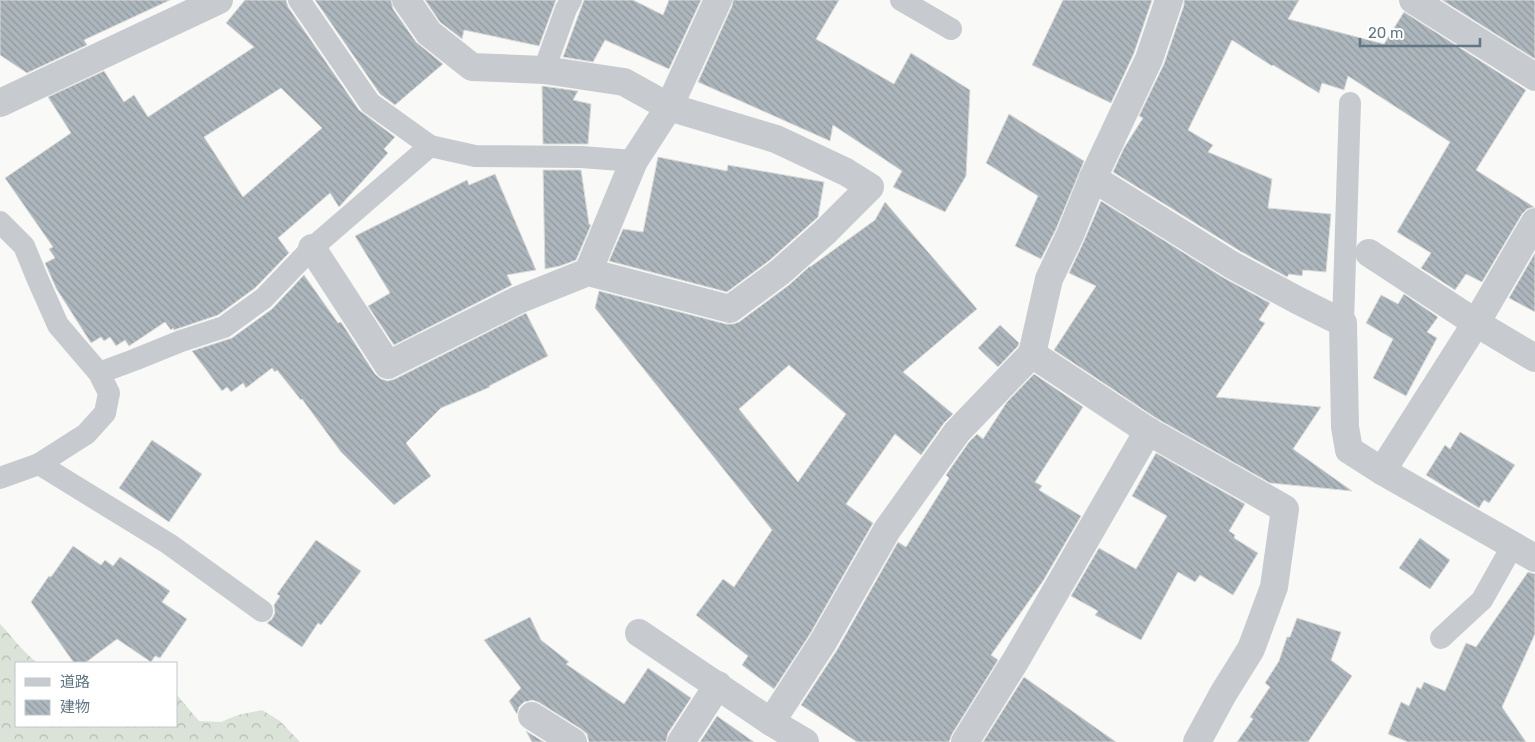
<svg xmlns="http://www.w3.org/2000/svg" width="1535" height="742" viewBox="0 0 1535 742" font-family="Rubik,'Noto Sans JP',sans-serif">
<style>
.forest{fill:url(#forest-crowns)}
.building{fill:url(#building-back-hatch);stroke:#dbdbd9;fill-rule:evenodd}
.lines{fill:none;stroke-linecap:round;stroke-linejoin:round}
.service{stroke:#c7cbcf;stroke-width:22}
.minor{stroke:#c7cbcf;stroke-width:28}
</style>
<defs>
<pattern id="forest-crowns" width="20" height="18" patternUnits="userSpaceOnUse" patternTransform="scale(1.25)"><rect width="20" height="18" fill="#dbe2d7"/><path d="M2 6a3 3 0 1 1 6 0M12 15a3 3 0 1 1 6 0" fill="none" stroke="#b5bcb4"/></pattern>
<pattern id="building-back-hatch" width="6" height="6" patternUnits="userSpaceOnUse" patternTransform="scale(1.25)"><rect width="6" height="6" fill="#adb6bc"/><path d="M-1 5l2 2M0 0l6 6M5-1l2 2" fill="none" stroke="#90999e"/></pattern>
</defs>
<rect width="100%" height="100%" fill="#f9f9f7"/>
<!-- forest -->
<path class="forest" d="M 0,624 C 13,637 23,653 38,663 L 16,663 L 16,726 L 176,726 L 176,694 L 199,721 L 221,722 L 238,715 L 262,710 L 280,721 L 300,742 L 0,742 Z"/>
<!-- building -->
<g class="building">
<path d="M 0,0 L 170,0 L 84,40 L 87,45 L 27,73 L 0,55 Z"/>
<path d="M 245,0 L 286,0 L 288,7 L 359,110 L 395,137 L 384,149 L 388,153 L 339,207 L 330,193 L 278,238 L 289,253 L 255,288 L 218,315 L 174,330 L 173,328 L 171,330 L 165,322 L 129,346 L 125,340 L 116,346 L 110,337 L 104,341 L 101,337 L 91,343 L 56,288 L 45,263 L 55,258 L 49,249 L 53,247 L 5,178 L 71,133 L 48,97 L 104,71 L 124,102 L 134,95 L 148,117 L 254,47 L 226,23 ZM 281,88 L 322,128 L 243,197 L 204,137 Z"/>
<path d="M 315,0 L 391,0 L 393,9 L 416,42 L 443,64 L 395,105 L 380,94 Z"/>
<path d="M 425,0 L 556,0 L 539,46 L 464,30 L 462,39 L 440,22 Z"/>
<path d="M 584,0 L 633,0 L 663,15 L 669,0 L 701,0 L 669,69 L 605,40 L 593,62 L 563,57 Z"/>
<path d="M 733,0 L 839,0 L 816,39 L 894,84 L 911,53 L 970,90 L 966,176 L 945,212 L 893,187 L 902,171 L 833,125 L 830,141 L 698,82 L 732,6 Z"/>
<path d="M 1063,0 L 1152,0 L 1134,53 L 1111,103 L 1032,65 Z"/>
<path d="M 1184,0 L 1299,0 L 1288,19 L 1384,44 L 1404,12 L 1526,90 L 1476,170 L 1534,207 L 1527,209 L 1522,214 L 1482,282 L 1466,274 L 1455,290 L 1421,268 L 1431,253 L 1397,232 L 1450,142 L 1348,76 L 1344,90 L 1322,83 L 1319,93 L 1273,65 L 1272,66 L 1232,40 L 1188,130 L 1213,145 L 1208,152 L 1272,179 L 1268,208 L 1331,214 L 1326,272 L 1303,270 L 1302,276 L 1289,274 L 1287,277 L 1240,251 L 1113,172 L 1124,148 L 1143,118 L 1139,116 L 1164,64 L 1184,5 Z"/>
<path d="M 1442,0 L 1535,0 L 1535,59 Z"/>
<path d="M 542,86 L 578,91 L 573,100 L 591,104 L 588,144 L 543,144 Z"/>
<path d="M 1009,114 L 1084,161 L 1056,229 L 1041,259 L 1015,246 L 1038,196 L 986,163 Z"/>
<path d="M 658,157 L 727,171 L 728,165 L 824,182 L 818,217 L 770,260 L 727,292 L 609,261 L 623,229 L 643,232 Z"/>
<path d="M 543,170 L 581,170 L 589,224 L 591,225 L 576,260 L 560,266 L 545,269 Z"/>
<path d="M 495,174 L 536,270 L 507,275 L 512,285 L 394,345 L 368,306 L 390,293 L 355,236 L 467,180 L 469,185 Z"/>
<path d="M 1101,201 L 1224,278 L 1270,303 L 1259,320 L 1265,323 L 1216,397 L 1321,407 L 1293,449 L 1352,491 L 1270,483 L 1156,418 L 1054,350 L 1096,286 L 1069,273 L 1084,241 Z"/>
<path d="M 885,202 L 977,309 L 903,372 L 953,414 L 944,423 L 921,455 L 895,434 L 846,504 L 873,523 L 810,634 L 774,689 L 742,665 L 748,656 L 696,615 L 723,579 L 734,587 L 772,530 L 595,308 L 599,291 L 726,324 L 733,324 L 739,322 L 789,285 L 810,266 L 810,267 L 875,220 ZM 789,365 L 846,414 L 798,482 L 739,409 Z"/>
<path d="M 1535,253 L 1535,312 L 1509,298 Z"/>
<path d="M 304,275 L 338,323 L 341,322 L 375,374 L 381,379 L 388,381 L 395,379 L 526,313 L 548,356 L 489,386 L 490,387 L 441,408 L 406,443 L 431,476 L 394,505 L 341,452 L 302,399 L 301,400 L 277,370 L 275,372 L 272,368 L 246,388 L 243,383 L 231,392 L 227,387 L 222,391 L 192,351 L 232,338 L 272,309 Z"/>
<path d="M 1404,294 L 1438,317 L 1427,332 L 1437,338 L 1406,396 L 1373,378 L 1393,339 L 1366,323 L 1381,295 L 1398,304 Z"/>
<path d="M 1000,325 L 1019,343 L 1018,346 L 998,367 L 978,348 Z"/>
<path d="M 1034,374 L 1083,407 L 1035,482 L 1042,486 L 1039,490 L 1081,516 L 1043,581 L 991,655 L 998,660 L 952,734 L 949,742 L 857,742 L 801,705 L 837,650 L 898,542 L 906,547 L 949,478 L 946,475 L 969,442 L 977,434 L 983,439 L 1007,402 Z"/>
<path d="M 1460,432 L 1515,465 L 1489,503 L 1484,500 L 1479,508 L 1426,475 L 1445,445 L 1450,449 Z"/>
<path d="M 152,440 L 202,474 L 169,522 L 119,488 Z"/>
<path d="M 1156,453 L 1245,504 L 1229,531 L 1235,535 L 1234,538 L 1258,553 L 1233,595 L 1200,575 L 1195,582 L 1178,572 L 1141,640 L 1095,615 L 1098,611 L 1071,596 L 1099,548 L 1136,569 L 1167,516 L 1132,496 Z"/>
<path d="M 1420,538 L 1450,560 L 1430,589 L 1399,568 Z"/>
<path d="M 316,540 L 361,571 L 321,625 L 318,623 L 302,647 L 267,623 L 272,619 L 275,613 L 274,605 L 280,596 L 277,594 Z"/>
<path d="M 73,546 L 101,565 L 105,560 L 113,566 L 120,557 L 170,591 L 162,602 L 187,619 L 160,658 L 155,656 L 151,662 L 117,639 L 85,663 L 74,663 L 31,602 L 49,576 L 51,577 Z"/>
<path d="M 1528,572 L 1535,574 L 1535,634 L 1502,707 L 1526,742 L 1408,742 L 1388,734 L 1401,702 L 1409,706 L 1417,687 L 1421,689 L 1424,682 L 1445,691 L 1466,643 L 1476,647 Z"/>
<path d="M 530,617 L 541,640 L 569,662 L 566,664 L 624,704 L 648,668 L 691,698 L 668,733 L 666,742 L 589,742 L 587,734 L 581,729 L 540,703 L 533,700 L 524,702 L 519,707 L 517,714 L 509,701 L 521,688 L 484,640 Z"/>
<path d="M 1297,618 L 1341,632 L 1331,660 L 1352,676 L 1308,742 L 1237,742 L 1253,719 L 1250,717 L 1270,687 L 1265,683 L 1279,661 L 1287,637 L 1290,637 Z"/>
<path d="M 1024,677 L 1116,742 L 983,742 Z"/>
<path d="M 717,716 L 754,742 L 700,742 Z"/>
<path d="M 526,731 L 544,742 L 532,742 Z"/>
</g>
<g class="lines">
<!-- service -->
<g class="service">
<path d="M 299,0 L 370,103 L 430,146 L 475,156 L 581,157 L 634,161"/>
<path d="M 901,0 L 951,29"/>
<path d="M 544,70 L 566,9 L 571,0"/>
<path d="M 0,222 L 24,246 L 38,280 L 58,325 L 99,373 L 109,393 L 105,413 L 86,434 L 39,464 L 0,478"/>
<path d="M 1343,323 L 1350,103"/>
<path d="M 99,373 L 134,360 L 181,341 L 224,327 L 264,298 L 312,248 L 430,146"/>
<path d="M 39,464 L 169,544 L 262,611"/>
<path d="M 1441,638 L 1482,600 L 1513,545"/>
</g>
<!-- minor -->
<g class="minor">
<path d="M 1413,0 L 1535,77"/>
<path d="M 0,103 L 219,0"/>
<path d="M 1093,178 L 1232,265 L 1297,300 L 1343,323 L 1345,427 L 1349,450 L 1382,471 L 1535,558"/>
<path d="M 312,248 L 388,365 L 518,300 L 588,272 L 730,309 L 780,272 L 824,233 L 870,187 L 846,172 L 776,139 L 669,107 L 624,82 L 544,70 L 472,67 L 429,33 L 406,0"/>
<path d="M 1369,253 L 1476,323 L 1535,358"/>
<path d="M 588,272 L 634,161 L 669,107 L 718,0"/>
<path d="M 1032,354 L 1148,431 L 1285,509 L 1274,587 L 1251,649 L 1223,694 L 1197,742"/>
<path d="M 1382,471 L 1476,323 L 1535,222"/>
<path d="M 639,633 L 771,722 L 805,742"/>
<path d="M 532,716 L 573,742"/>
<path d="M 771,722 L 823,642 L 887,530 L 957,432 L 1032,354 L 1049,279 L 1070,235 L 1093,178 L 1149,59 L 1169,0"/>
<path d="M 681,742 L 718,685"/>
<path d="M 965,742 L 1016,660 L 1148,431"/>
</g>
</g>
<!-- legend -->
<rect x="15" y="662" width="162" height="65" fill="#ffffff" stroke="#c0c8ce"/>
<rect x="25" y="678" width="25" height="8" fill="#c7cbcf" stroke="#c0c8ce"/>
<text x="60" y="687" font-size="15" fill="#627684">道路</text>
<rect x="25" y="700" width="25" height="15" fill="url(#building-back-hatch)" stroke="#c0c8ce"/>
<text x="60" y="712" font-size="15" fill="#627684">建物</text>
<!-- scale -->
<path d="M1360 38v8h120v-8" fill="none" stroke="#627684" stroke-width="2.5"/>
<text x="1368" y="38" font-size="15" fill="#627684" stroke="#ffffff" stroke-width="4" paint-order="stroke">20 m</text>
</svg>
